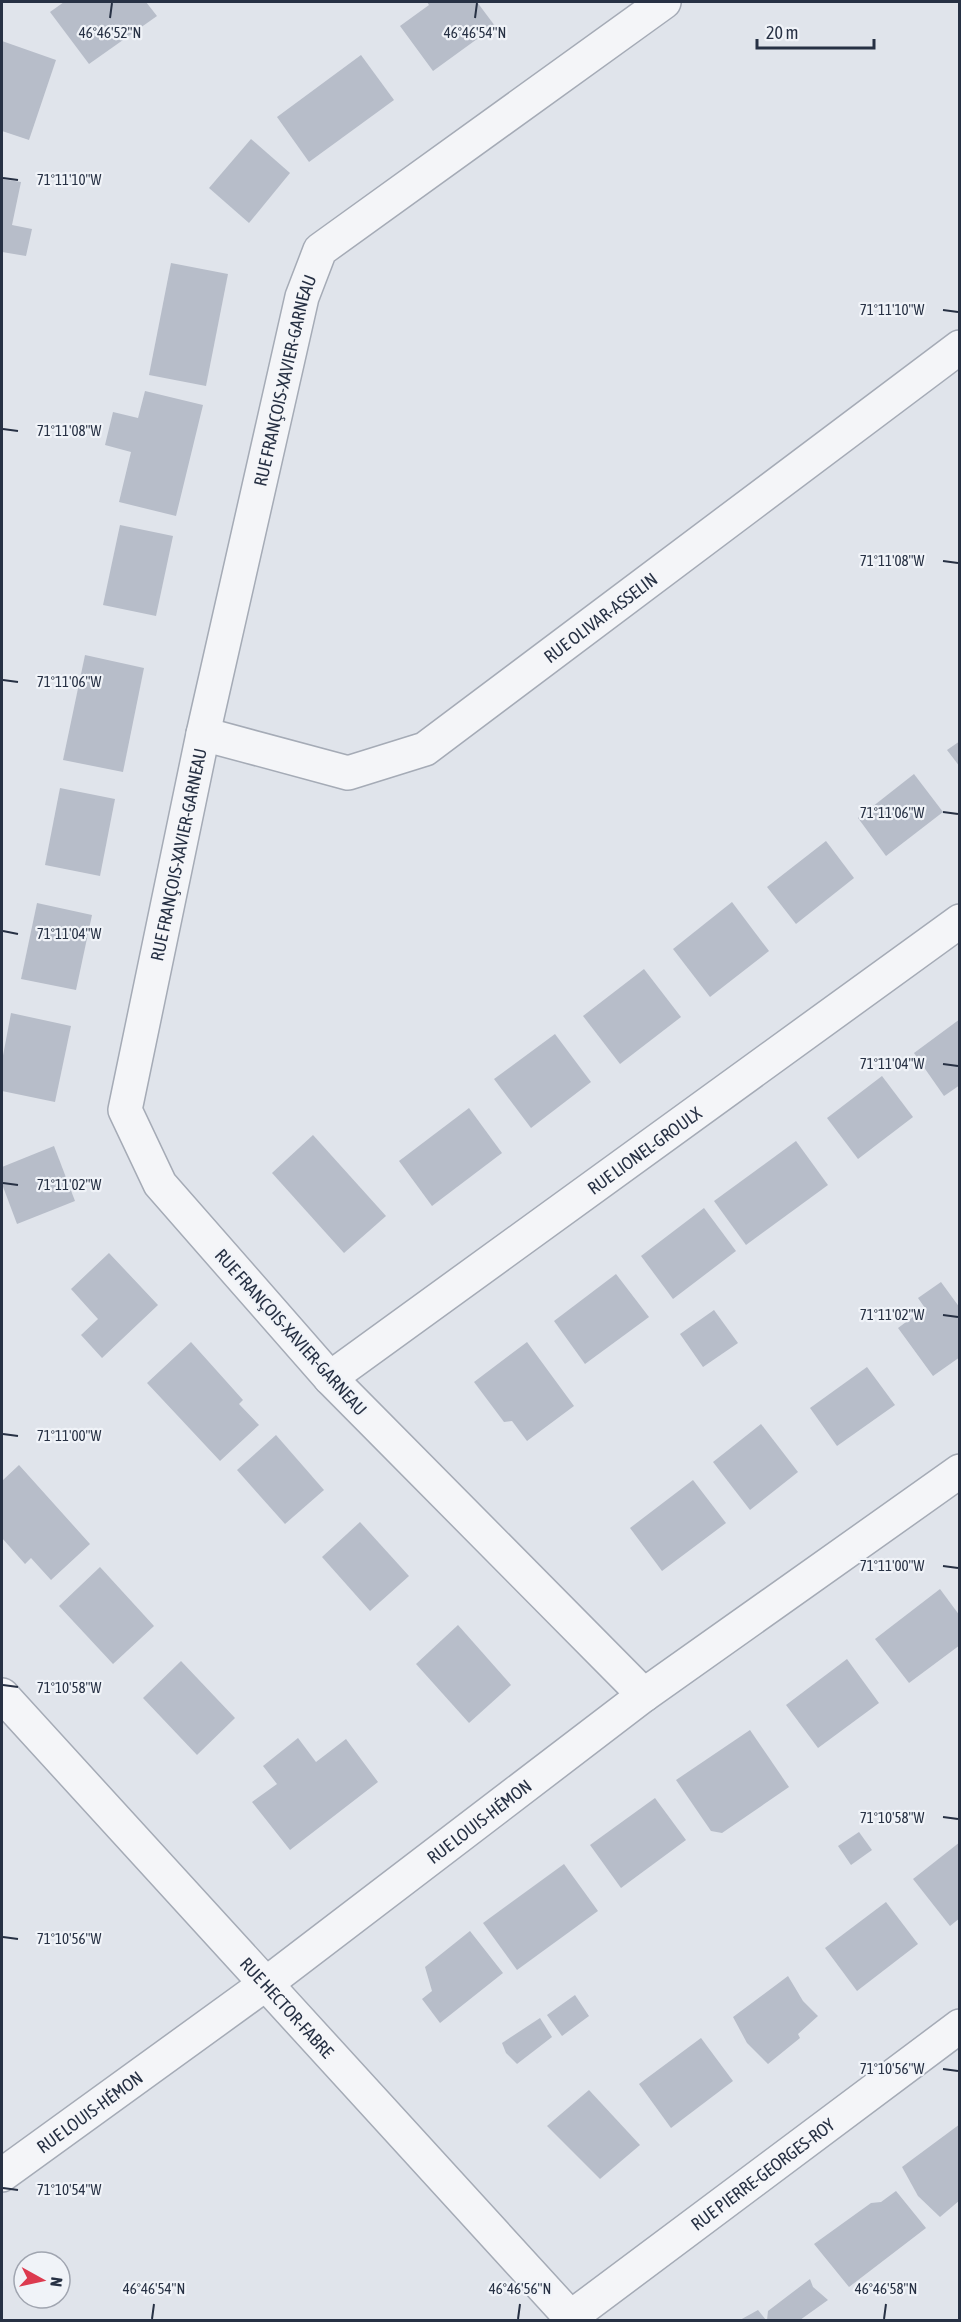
<svg xmlns="http://www.w3.org/2000/svg" width="961" height="2322" viewBox="0 0 961 2322" font-family="'Asap Condensed',sans-serif">
<style>
.building{fill:#b7bdc9}
.lines{fill:none;stroke-linecap:round;stroke-linejoin:round}
.minor-casing{stroke:#a5abb6;stroke-width:36}
.minor{stroke:#f4f5f8;stroke-width:33}
.ticks{fill:none;stroke:#273144;stroke-width:2}
.labels{text-anchor:middle;dominant-baseline:central;stroke-width:4.5;stroke-linejoin:round;paint-order:stroke}
.street-label{font-size:18px;fill:#273144;stroke:#f0f3f8}
.ticks-label{font-size:15px;text-anchor:middle;fill:#273144;stroke:#f0f3f8;stroke-width:4.5;stroke-linejoin:round;paint-order:stroke}
</style>
<rect width="100%" height="100%" fill="#e0e4eb"/>
<!-- building -->
<g class="building">
<path d="M 64,2 L 146,2 L 157,16 L 89,64 L 50,12 Z"/>
<path d="M 427,2 L 477,2 L 495,26 L 433,71 L 400,26 L 429,5 Z"/>
<path d="M 2,41 L 56,60 L 29,140 L 2,131 Z"/>
<path d="M 361,55 L 394,100 L 309,162 L 277,117 Z"/>
<path d="M 251,139 L 290,173 L 249,223 L 209,188 Z"/>
<path d="M 2,179 L 21,182 L 12,225 L 32,229 L 26,256 L 2,252 Z"/>
<path d="M 171,263 L 228,274 L 206,386 L 149,375 Z"/>
<path d="M 145,391 L 203,405 L 176,516 L 119,502 L 131,452 L 105,445 L 113,412 L 138,418 Z"/>
<path d="M 120,525 L 173,536 L 156,616 L 103,605 Z"/>
<path d="M 85,655 L 144,668 L 123,772 L 63,760 Z"/>
<path d="M 960,741 L 960,767 L 947,750 Z"/>
<path d="M 914,774 L 943,812 L 886,856 L 858,818 Z"/>
<path d="M 60,788 L 115,799 L 100,876 L 45,865 Z"/>
<path d="M 826,841 L 854,878 L 796,924 L 767,887 Z"/>
<path d="M 732,902 L 769,951 L 710,997 L 673,949 Z"/>
<path d="M 37,903 L 92,915 L 76,990 L 21,979 Z"/>
<path d="M 644,969 L 681,1017 L 620,1064 L 583,1016 Z"/>
<path d="M 11,1013 L 71,1026 L 55,1102 L 2,1091 L 2,1061 Z"/>
<path d="M 960,1019 L 960,1085 L 944,1096 L 914,1053 Z"/>
<path d="M 555,1034 L 591,1082 L 531,1128 L 494,1079 Z"/>
<path d="M 882,1076 L 913,1117 L 858,1159 L 827,1118 Z"/>
<path d="M 469,1108 L 502,1153 L 432,1206 L 399,1161 Z"/>
<path d="M 313,1135 L 386,1216 L 344,1253 L 272,1173 Z"/>
<path d="M 796,1141 L 828,1185 L 746,1245 L 714,1201 Z"/>
<path d="M 54,1146 L 75,1201 L 17,1224 L 2,1184 L 2,1167 Z"/>
<path d="M 704,1208 L 736,1251 L 673,1299 L 641,1256 Z"/>
<path d="M 109,1253 L 158,1305 L 102,1358 L 81,1335 L 98,1319 L 71,1289 Z"/>
<path d="M 616,1274 L 649,1317 L 585,1364 L 554,1321 Z"/>
<path d="M 941,1282 L 960,1308 L 960,1357 L 933,1376 L 898,1328 L 925,1308 L 918,1298 Z"/>
<path d="M 714,1310 L 738,1343 L 703,1367 L 680,1334 Z"/>
<path d="M 191,1342 L 243,1400 L 239,1404 L 259,1425 L 220,1461 L 147,1383 Z"/>
<path d="M 527,1342 L 574,1406 L 527,1441 L 512,1421 L 504,1422 L 474,1382 Z"/>
<path d="M 867,1367 L 895,1405 L 837,1446 L 810,1408 Z"/>
<path d="M 761,1424 L 798,1472 L 750,1510 L 713,1462 Z"/>
<path d="M 276,1435 L 324,1490 L 285,1524 L 237,1470 Z"/>
<path d="M 19,1465 L 90,1544 L 51,1580 L 31,1558 L 25,1564 L 2,1538 L 2,1481 Z"/>
<path d="M 693,1480 L 726,1523 L 662,1571 L 630,1528 Z"/>
<path d="M 360,1522 L 409,1576 L 370,1611 L 322,1557 Z"/>
<path d="M 100,1567 L 154,1626 L 113,1664 L 59,1606 Z"/>
<path d="M 940,1589 L 960,1616 L 960,1645 L 909,1683 L 875,1639 Z"/>
<path d="M 458,1625 L 511,1685 L 469,1723 L 416,1664 Z"/>
<path d="M 847,1659 L 879,1703 L 818,1748 L 786,1705 Z"/>
<path d="M 181,1661 L 235,1718 L 197,1755 L 143,1698 Z"/>
<path d="M 750,1730 L 789,1787 L 722,1833 L 711,1831 L 676,1780 Z"/>
<path d="M 298,1738 L 316,1762 L 346,1739 L 378,1782 L 290,1850 L 252,1802 L 277,1784 L 263,1766 Z"/>
<path d="M 655,1798 L 686,1840 L 621,1888 L 590,1845 Z"/>
<path d="M 859,1832 L 872,1850 L 851,1865 L 838,1846 Z"/>
<path d="M 960,1842 L 960,1918 L 950,1926 L 913,1879 Z"/>
<path d="M 564,1864 L 598,1911 L 517,1970 L 483,1923 Z"/>
<path d="M 886,1902 L 918,1944 L 857,1991 L 825,1948 Z"/>
<path d="M 470,1931 L 503,1973 L 440,2023 L 422,1999 L 432,1991 L 425,1967 Z"/>
<path d="M 788,1976 L 803,2001 L 818,2016 L 798,2034 L 800,2038 L 768,2064 L 747,2043 L 733,2017 Z"/>
<path d="M 575,1995 L 589,2016 L 562,2036 L 547,2015 Z"/>
<path d="M 540,2018 L 552,2037 L 517,2064 L 506,2053 L 502,2043 Z"/>
<path d="M 701,2038 L 733,2081 L 671,2128 L 639,2084 Z"/>
<path d="M 589,2090 L 640,2145 L 600,2179 L 547,2126 Z"/>
<path d="M 960,2124 L 960,2200 L 940,2217 L 918,2196 L 902,2167 Z"/>
<path d="M 896,2191 L 926,2228 L 849,2287 L 814,2244 L 871,2203 L 881,2202 Z"/>
<path d="M 810,2279 L 813,2287 L 828,2300 L 800,2320 L 767,2320 L 768,2311 Z"/>
<path d="M 758,2310 L 766,2320 L 740,2320 Z"/>
</g>
<g class="lines">
<defs>
<g id="minor">
<path id="s1" d="M 203,734 L 348,773 L 425,749 L 960,347"/>
<path id="s2" d="M 330,1378 L 960,921"/>
<path id="s3" d="M 2,1695 L 573,2320"/>
<path id="s4" d="M 644,1695 L 330,1378 L 160,1184 L 125,1110 L 203,734 L 302,297 L 320,250 L 664,2"/>
<path id="s5" d="M 2,2175 L 267,1983 L 644,1695 L 960,1471"/>
<path id="s6" d="M 567,2320 L 960,2026"/>
</g>
</defs>
<!-- minor casing -->
<use href="#minor" class="minor-casing"/>
<!-- minor -->
<use href="#minor" class="minor"/>
</g>
<!-- ticks -->
<path class="ticks" d="M 110,18 L 112,3M 475,18 L 477,3M 3,178 L 18,180M 943,310 L 958,312M 3,429 L 18,431M 943,561 L 958,563M 3,680 L 18,682M 943,812 L 958,814M 3,931 L 18,934M 943,1064 L 958,1066M 3,1183 L 18,1185M 943,1315 L 958,1317M 3,1434 L 18,1436M 943,1566 L 958,1568M 3,1685 L 18,1687M 943,1817 L 958,1819M 3,1937 L 18,1939M 943,2069 L 958,2071M 3,2188 L 18,2190M 152,2319 L 154,2304M 518,2319 L 520,2304M 884,2319 L 886,2304"/>
<g class="labels">
<!-- street labels -->
<g class="street-label">
<text stroke="none"><textPath href="#s4" startOffset="1533">RUE FRANÇOIS-XAVIER-GARNEAU</textPath></text>
<text stroke="none"><textPath href="#s1" startOffset="450">RUE OLIVAR-ASSELIN</textPath></text>
<text stroke="none"><textPath href="#s4" startOffset="1047">RUE FRANÇOIS-XAVIER-GARNEAU</textPath></text>
<text stroke="none"><textPath href="#s2" startOffset="388">RUE LIONEL-GROULX</textPath></text>
<text transform="translate(291 1332) rotate(48)">RUE FRANÇOIS-XAVIER-GARNEAU</text>
<text stroke="none"><textPath href="#s5" startOffset="594">RUE LOUIS-HÉMON</textPath></text>
<text stroke="none"><textPath href="#s3" startOffset="423">RUE HECTOR-FABRE</textPath></text>
<text stroke="none"><textPath href="#s5" startOffset="108">RUE LOUIS-HÉMON</textPath></text>
<text stroke="none"><textPath href="#s6" startOffset="244">RUE PIERRE-GEORGES-ROY</textPath></text>
</g>
</g>
<g class="ticks-label">
<text x="110" y="38">46°46'52"N</text>
<text x="475" y="38">46°46'54"N</text>
<text x="69" y="185">71°11'10"W</text>
<text x="892" y="315">71°11'10"W</text>
<text x="69" y="436">71°11'08"W</text>
<text x="892" y="566">71°11'08"W</text>
<text x="69" y="687">71°11'06"W</text>
<text x="892" y="818">71°11'06"W</text>
<text x="69" y="939">71°11'04"W</text>
<text x="892" y="1069">71°11'04"W</text>
<text x="69" y="1190">71°11'02"W</text>
<text x="892" y="1320">71°11'02"W</text>
<text x="69" y="1441">71°11'00"W</text>
<text x="892" y="1571">71°11'00"W</text>
<text x="69" y="1693">71°10'58"W</text>
<text x="892" y="1823">71°10'58"W</text>
<text x="69" y="1944">71°10'56"W</text>
<text x="892" y="2074">71°10'56"W</text>
<text x="69" y="2195">71°10'54"W</text>
<text x="154" y="2294">46°46'54"N</text>
<text x="520" y="2294">46°46'56"N</text>
<text x="886" y="2294">46°46'58"N</text>
</g>
<!-- border -->
<rect width="961" height="2322" fill="none" stroke="#273144" stroke-width="6"/>
<!-- north arrow -->
<g transform="translate(42 2280) rotate(98)"><circle r="28" fill="#f0f3f8" stroke="#a0a5b0" stroke-width="1.5"/>
<path d="M0-4.5L10 22L0 15L-10 22Z" fill="#dc3a4f"/>
<text y="-9" font-size="16" font-weight="bold" text-anchor="middle" fill="#273144">N</text>
</g>
<!-- scale -->
<path d="M757 39v9h117v-9" fill="none" stroke="#273144" stroke-width="3"/>
<text x="766" y="39" font-size="18" fill="#273144" stroke="#f0f3f8" stroke-width="4.5" paint-order="stroke">20 m</text>
</svg>
